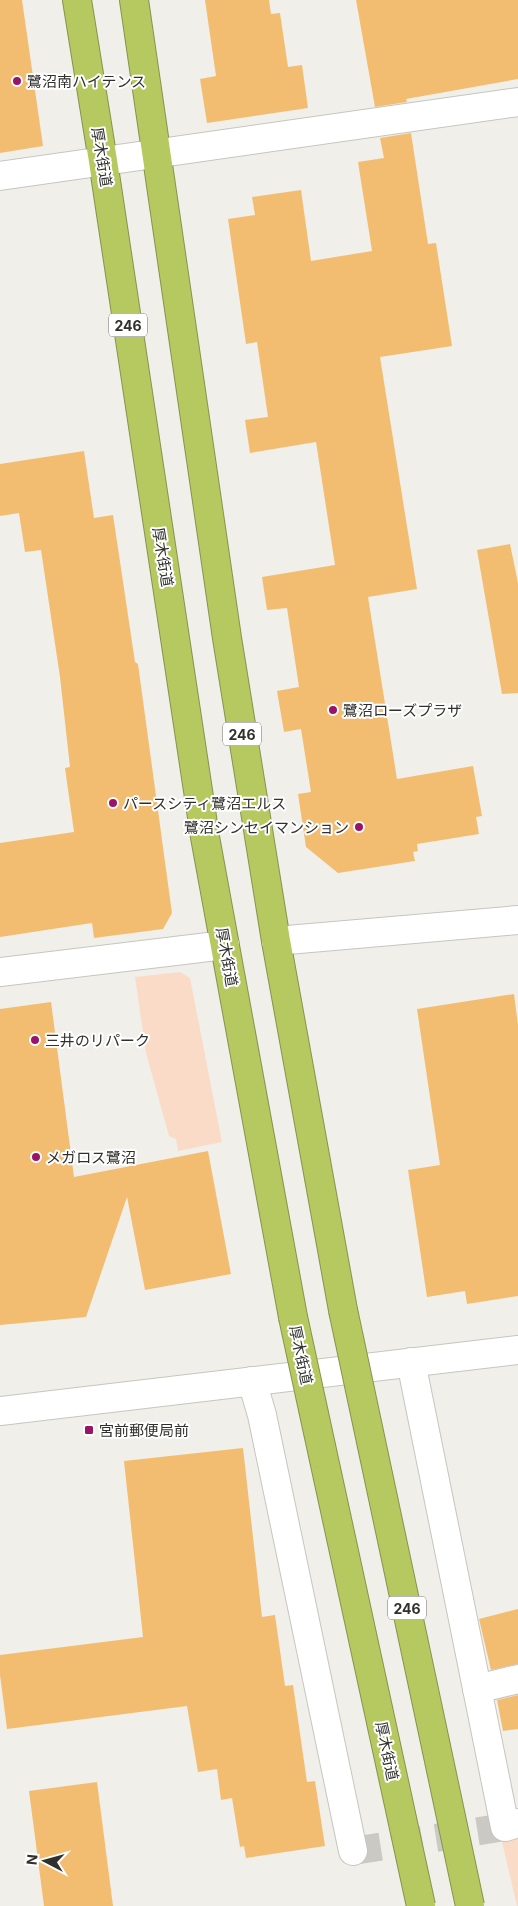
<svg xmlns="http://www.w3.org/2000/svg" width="518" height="1906" viewBox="0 0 518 1906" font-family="Inter,'Noto Sans JP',sans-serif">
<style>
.green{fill:#fadbc8}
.building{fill:#f3bd71}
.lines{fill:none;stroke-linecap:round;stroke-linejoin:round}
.minor-tunnel{stroke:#cac9c3;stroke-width:28;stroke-dasharray:28 14;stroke-linecap:butt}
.minor-casing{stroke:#c6c5bf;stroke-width:30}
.highway-casing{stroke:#87934e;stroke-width:30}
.minor{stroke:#fff;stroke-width:28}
.highway{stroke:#b6c960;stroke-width:28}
.highway-bridge-casing{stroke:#87934e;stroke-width:30;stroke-linecap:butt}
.highway-bridge{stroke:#b6c960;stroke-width:28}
.poi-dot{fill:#991367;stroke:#fff;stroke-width:2}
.labels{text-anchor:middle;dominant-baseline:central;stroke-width:4;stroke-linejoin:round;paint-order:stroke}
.shield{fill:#fff;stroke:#6e6e6c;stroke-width:1}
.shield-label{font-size:14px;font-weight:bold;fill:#30302d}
.poi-label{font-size:15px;fill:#30302d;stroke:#fff;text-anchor:start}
.street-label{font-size:15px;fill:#30302d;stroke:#fff}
</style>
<rect width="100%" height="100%" fill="#f1efe9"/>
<!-- green -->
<g class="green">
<path d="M 180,972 L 190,978 L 222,1142 L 178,1151 L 176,1139 L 169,1136 L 146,1053 L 135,977 Z"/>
<path d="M 518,1838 L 518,1906 L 517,1906 L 502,1842 Z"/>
</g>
<!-- building -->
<g class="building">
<path d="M 0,0 L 22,0 L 43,146 L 0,153 Z"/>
<path d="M 205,0 L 269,0 L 271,14 L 280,13 L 288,67 L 302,65 L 308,108 L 207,123 L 200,79 L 216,76 Z"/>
<path d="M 356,0 L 518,0 L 518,79 L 406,99 L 407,102 L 375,107 Z"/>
<path d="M 411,133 L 428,244 L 436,243 L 452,346 L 380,357 L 417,589 L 368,597 L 397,779 L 473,766 L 482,816 L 476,817 L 479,834 L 417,844 L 418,851 L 413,852 L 415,861 L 338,873 L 306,847 L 298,794 L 311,792 L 301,729 L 284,732 L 277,691 L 299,687 L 287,608 L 267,610 L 262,577 L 335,565 L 316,442 L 250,453 L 245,420 L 268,417 L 257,342 L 246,344 L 228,219 L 255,215 L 252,197 L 301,190 L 311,261 L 372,251 L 358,162 L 384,158 L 380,138 Z"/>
<path d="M 84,451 L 94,518 L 113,515 L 135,662 L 138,664 L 172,913 L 163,929 L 94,938 L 92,923 L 0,937 L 0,843 L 74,832 L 65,768 L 70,767 L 60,677 L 41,550 L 25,552 L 19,513 L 0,516 L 0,464 Z"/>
<path d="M 510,544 L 518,583 L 518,693 L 502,694 L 477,550 Z"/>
<path d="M 514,994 L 518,1025 L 518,1296 L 467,1304 L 465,1291 L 427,1297 L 408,1170 L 440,1165 L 417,1009 Z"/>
<path d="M 51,1002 L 74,1177 L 208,1151 L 231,1274 L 145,1290 L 127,1197 L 86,1317 L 0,1325 L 0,1009 Z"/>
<path d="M 243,1448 L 262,1617 L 275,1615 L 285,1686 L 293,1685 L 307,1782 L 315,1781 L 325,1846 L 246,1858 L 244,1846 L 240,1847 L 232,1798 L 221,1800 L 217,1769 L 198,1772 L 187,1706 L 7,1729 L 0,1675 L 0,1655 L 143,1637 L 124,1461 Z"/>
<path d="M 518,1609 L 518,1664 L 491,1670 L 479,1619 Z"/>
<path d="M 518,1695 L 518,1729 L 503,1731 L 497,1700 Z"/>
<path d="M 97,1782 L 113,1906 L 44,1906 L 29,1791 Z"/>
</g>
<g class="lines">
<!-- minor-tunnel -->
<path class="minor-tunnel" d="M 353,1851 L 505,1827"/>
<defs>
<g id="minor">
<path d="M 0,176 L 518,102"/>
<path d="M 276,941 L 518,920"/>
<path d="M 0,972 L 225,945"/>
<path d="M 411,1362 L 505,1827 L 518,1823"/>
<path d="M 252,1381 L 262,1415 L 353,1851"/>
<path d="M 0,1411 L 518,1350"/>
<path d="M 477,1689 L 518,1679"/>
</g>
<g id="highway">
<path d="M 77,0 L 103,161 L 205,837 L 293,1317"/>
<path d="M 134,0 L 227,638 L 276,941 L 343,1310"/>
</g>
</defs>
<!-- minor casing -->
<use href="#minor" class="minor-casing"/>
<!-- highway casing -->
<use href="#highway" class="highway-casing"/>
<!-- minor -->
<use href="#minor" class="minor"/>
<!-- highway -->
<use href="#highway" class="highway"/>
<defs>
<g id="highway-bridge">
<path d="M 343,1310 L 470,1906"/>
<path d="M 293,1317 L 421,1906"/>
</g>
</defs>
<!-- highway-bridge casing -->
<use href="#highway-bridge" class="highway-bridge-casing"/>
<!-- highway-bridge -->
<use href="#highway-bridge" class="highway-bridge"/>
</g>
<!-- markers -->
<g class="poi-dot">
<circle cx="17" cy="81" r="5"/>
<circle cx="333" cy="710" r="5"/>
<circle cx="113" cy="803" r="5"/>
<circle cx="359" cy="827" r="5"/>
<circle cx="35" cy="1040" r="5"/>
<circle cx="36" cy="1157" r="5"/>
<rect x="84" y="1425" width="10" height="10" rx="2.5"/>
</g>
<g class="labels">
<!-- shield labels -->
<g class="shield">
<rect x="109" y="313.5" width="38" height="23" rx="4"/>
<rect x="223" y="722.5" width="38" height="23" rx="4"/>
<rect x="388" y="1596.5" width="38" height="23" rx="4"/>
</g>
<g class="shield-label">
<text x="128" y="325">246</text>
<text x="242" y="734">246</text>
<text x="407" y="1608">246</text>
</g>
<!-- poi labels -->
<g class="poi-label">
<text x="27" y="81">鷺沼南ハイテンス</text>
<text x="343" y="710">鷺沼ローズプラザ</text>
<text x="123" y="803">パースシティ鷺沼エルス</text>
<text x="349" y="827" text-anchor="end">鷺沼シンセイマンション</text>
<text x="45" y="1040">三井のリパーク</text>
<text x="46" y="1157">メガロス鷺沼</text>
<text x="99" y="1430">宮前郵便局前</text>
</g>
<!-- street labels -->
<g class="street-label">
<text transform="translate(102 157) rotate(81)">厚木街道</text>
<text transform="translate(163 557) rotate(81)">厚木街道</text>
<text transform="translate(227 957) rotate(80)">厚木街道</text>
<text transform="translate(301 1355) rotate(78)">厚木街道</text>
<text transform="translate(387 1751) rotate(78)">厚木街道</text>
</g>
</g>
<!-- north arrow -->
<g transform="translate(45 1861) rotate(276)" stroke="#ffffff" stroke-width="4" paint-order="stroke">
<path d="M0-4L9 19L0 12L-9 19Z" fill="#30302d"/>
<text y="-8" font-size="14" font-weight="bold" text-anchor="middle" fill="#30302d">N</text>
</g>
</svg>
